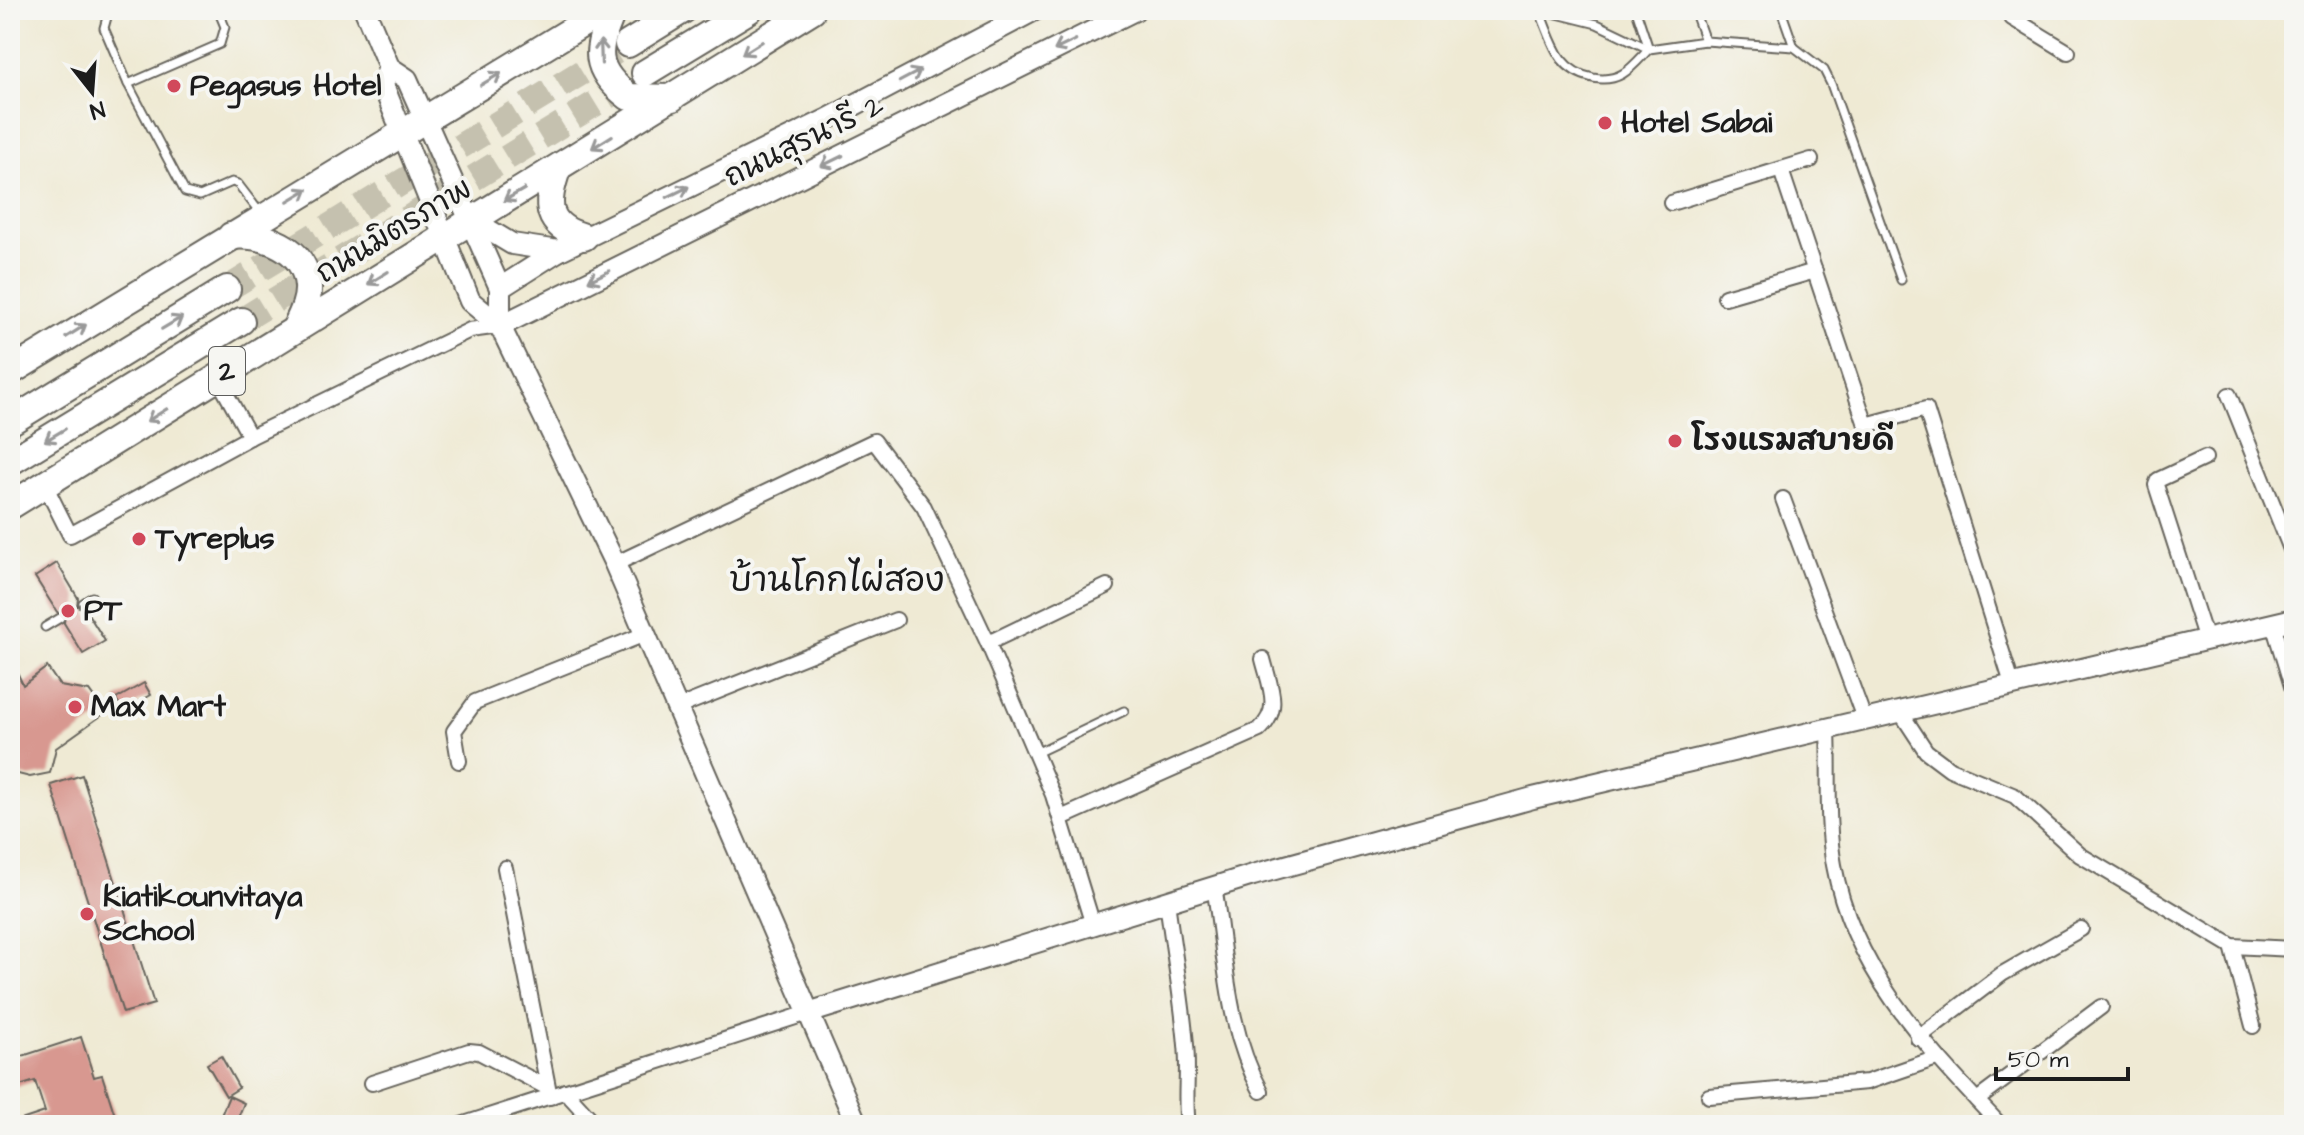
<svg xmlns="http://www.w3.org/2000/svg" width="2304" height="1135" viewBox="0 0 2304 1135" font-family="'Architects Daughter','Playpen Sans Thai',sans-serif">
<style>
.building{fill:#d89890}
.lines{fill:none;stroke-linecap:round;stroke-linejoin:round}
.highway-tunnel{stroke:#c5c1af;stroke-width:26;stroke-dasharray:26 13;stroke-linecap:butt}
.lane-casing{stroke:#66645c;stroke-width:11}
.street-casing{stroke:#66645c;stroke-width:18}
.secondary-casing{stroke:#66645c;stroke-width:24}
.highway-casing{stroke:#66645c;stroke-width:30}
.lane{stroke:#fff;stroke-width:7}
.street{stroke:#fff;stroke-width:14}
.secondary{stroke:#fff;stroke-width:20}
.highway{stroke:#fff;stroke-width:26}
.oneway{stroke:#999}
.poi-dot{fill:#d1495b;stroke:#f6f6f2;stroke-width:3}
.labels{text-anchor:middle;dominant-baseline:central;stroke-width:8;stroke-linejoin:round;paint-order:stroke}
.shield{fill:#f6f6f2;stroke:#5d5d5c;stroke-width:2}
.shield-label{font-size:28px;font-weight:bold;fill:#1c1c1c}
.poi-label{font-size:30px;font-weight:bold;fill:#1c1c1c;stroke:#f6f6f2;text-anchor:start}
.street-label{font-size:30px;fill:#1c1c1c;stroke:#f6f6f2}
.quarter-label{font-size:34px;fill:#1c1c1c;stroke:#f6f6f2}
</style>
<rect width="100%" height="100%" fill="#f6f6f2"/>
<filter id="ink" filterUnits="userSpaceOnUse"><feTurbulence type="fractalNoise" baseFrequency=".0125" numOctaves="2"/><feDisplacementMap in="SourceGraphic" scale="16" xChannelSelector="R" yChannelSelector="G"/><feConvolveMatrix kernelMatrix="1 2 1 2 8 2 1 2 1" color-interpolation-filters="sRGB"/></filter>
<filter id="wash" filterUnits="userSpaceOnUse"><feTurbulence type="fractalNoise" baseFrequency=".006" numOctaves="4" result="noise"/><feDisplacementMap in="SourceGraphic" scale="32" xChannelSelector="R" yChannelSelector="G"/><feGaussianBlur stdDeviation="1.8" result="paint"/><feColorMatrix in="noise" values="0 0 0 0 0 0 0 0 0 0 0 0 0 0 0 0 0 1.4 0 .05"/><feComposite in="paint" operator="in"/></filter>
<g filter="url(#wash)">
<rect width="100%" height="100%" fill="#efead4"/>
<g id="blocks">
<!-- building -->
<g class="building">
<path d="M 57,563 L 78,598 L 77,606 L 85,609 L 105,641 L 83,654 L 64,623 L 65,614 L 57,612 L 35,577 Z"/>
<path d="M 10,657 L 23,685 L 47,667 L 60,686 L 89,691 L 105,713 L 56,748 L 50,773 L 30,777 L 10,772 Z"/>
<path d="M 144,683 L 151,695 L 123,711 L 116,699 Z"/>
<path d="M 82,775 L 154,1004 L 123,1013 L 51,785 Z"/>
<path d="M 81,1037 L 94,1077 L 102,1075 L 118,1125 L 15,1125 L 15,1122 L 45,1112 L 35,1081 L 10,1089 L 10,1060 Z"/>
<path d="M 221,1056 L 239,1088 L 226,1096 L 207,1064 Z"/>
<path d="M 229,1096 L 244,1103 L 235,1125 L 217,1125 Z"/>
</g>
</g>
</g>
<g filter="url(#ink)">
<use href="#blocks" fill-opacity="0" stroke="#66645c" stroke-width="2"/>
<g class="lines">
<!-- highway-tunnel -->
<g class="highway-tunnel">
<path d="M 227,289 L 628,44"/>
<path d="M 241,321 L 645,73"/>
</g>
<defs>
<g id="lane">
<path d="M 109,10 L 104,28 L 128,84 L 185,192 L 200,196 L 232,182 L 238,184 L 261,214"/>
<path d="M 1539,10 C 1553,42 1556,70 1593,78 C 1621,83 1631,68 1649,49 L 1636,10"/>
<path d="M 1541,10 L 1597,24 L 1649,49 L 1705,41 L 1794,47"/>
<path d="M 1694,10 L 1705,41"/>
<path d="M 1781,10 L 1794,47 L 1824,70 L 1831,84 L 1901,280"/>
<path d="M 128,84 L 220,44 L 225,27 L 218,10"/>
<path d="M 83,603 L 92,597"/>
<path d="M 45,627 L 60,618"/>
<path d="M 1036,753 L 1124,711"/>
</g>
<g id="street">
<path d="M 2008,10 L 2012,18 L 2068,52"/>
<path d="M 1781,170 L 1866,425 L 1926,409 L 2013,687"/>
<path d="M 1671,203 L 1811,160"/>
<path d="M 1725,297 L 1815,271"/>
<path d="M 217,377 L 250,437"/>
<path d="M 2229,395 L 2294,557"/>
<path d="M 2205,458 L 2158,480 L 2156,485 L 2206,640"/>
<path d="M 45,485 L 70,535 L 250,437 L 470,330 L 500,326"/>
<path d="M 1783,499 L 1865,721"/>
<path d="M 615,564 L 874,441 L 924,507 L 988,643 L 1053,795 L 1093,925"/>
<path d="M 2273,624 L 2294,693"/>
<path d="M 988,643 L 1107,586"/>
<path d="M 676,708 L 896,620"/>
<path d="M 1901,713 L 1926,751 L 1950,769 L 2015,796 L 2080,855 L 2232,946 L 2294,949"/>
<path d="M 1828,730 C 1830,774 1826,823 1834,865 C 1853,972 1929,1049 2000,1125"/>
<path d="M 459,761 L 454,731 L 475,702 L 645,634"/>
<path d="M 1061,818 L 1259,730 C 1282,709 1270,687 1263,659"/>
<path d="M 505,868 L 550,1097"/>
<path d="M 1214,886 C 1226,957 1226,1028 1261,1091"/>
<path d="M 1167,901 C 1173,949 1182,997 1186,1045 C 1189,1073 1184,1097 1188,1125"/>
<path d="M 2232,946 L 2253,1026"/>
<path d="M 1918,1038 L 2002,974 L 2081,929"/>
<path d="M 372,1083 L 469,1051 L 479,1052 L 546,1087"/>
<path d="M 565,1091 L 596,1125"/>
<path d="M 1709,1096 L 1867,1082 L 1937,1058"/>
<path d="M 1977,1100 L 2101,1007"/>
<path d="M 461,1125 L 808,1013"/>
</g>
<g id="secondary">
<path d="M 365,10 L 389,67 L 407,79 L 500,288 L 500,326"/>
<path d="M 389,67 L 383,85 L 470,301 L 500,326 L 615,564 L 857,1125"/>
<path d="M 472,220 L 512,244 L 558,251"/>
<path d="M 500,288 L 558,251 L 826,120 L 1035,10"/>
<path d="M 500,326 L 1135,10"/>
<path d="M 808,1013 L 1253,875 L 1533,798 L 2294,619"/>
</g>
<g id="highway">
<path d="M 613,10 C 595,51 592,68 629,97 L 672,98"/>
<path d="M 628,44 L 683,10"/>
<path d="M 645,73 L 749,10"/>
<path d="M 557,170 C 545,204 545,226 584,237"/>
<path d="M 231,236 C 264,233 305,247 308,286 C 309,302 301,316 295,329"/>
<path d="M 10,372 L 605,10"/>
<path d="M 10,422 L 227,289"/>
<path d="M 10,462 L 241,321"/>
<path d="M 10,506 L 812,10"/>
</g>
</defs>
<!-- lane casing -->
<use href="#lane" class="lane-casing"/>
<!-- street casing -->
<use href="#street" class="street-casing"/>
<!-- secondary casing -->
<use href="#secondary" class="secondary-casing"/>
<!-- highway casing -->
<use href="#highway" class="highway-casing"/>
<!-- lane -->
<use href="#lane" class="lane"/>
<!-- street -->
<use href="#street" class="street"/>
<!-- secondary -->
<use href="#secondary" class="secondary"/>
<!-- highway -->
<use href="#highway" class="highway"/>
</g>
<!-- one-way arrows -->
<defs><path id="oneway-shaft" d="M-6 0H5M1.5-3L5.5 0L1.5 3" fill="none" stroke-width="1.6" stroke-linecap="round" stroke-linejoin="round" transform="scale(2)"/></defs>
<g class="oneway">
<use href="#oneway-shaft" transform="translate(1065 45) rotate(154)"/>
<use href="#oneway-shaft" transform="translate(752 48) rotate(148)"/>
<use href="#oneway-shaft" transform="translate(601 52) rotate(-92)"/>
<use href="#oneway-shaft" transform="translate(910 76) rotate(-28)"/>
<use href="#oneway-shaft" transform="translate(491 79) rotate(-31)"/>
<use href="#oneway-shaft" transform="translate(602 142) rotate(148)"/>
<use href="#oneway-shaft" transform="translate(832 161) rotate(154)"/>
<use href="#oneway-shaft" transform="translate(678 192) rotate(-26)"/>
<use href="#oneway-shaft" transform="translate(298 195) rotate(-31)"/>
<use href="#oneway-shaft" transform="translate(514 195) rotate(150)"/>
<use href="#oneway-shaft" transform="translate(599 276) rotate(154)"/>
<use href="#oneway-shaft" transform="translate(378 278) rotate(148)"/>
<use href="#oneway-shaft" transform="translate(172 323) rotate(-31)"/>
<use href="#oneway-shaft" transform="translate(76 331) rotate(-32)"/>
<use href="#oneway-shaft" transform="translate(157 415) rotate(148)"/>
<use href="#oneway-shaft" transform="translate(55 435) rotate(149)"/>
</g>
</g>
<!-- markers -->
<g class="poi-dot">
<circle cx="174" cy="86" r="8"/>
<circle cx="1605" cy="123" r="8"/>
<circle cx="1675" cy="441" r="8"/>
<circle cx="139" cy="539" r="8"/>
<circle cx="68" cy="611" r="8"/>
<circle cx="75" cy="707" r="8"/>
<circle cx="87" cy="914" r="8"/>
</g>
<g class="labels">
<!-- shield labels -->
<rect class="shield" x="209" y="347" width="36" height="48" rx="6"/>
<g class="shield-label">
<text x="227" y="371">2</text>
</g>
<!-- poi labels -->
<g class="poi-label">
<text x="190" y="86">Pegasus Hotel</text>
<text x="1621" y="123">Hotel Sabai</text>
<text x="1691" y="441">โรงแรมสบายดี</text>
<text x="155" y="539">Tyreplus</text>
<text x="84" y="611">PT</text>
<text x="91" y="707">Max Mart</text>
<text x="103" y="897">Kiatikounvitaya<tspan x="103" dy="34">School</tspan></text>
</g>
<!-- street labels -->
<g class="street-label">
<text transform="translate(804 141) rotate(-26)">ถนนสุรนารี 2</text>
<text transform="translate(394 231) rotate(-31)">ถนนมิตรภาพ</text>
</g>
<!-- quarter labels -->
<g class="quarter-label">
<text x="837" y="581">บ้านโคกไผ่สอง</text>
</g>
</g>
<!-- margin -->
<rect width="2304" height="1135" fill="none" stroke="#f6f6f2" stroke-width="40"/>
<!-- north arrow -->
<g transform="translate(92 92) rotate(163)" stroke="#f6f6f2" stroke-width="6" paint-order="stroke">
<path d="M0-6L14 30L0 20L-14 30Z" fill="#1c1c1c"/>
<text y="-12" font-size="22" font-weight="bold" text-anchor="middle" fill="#1c1c1c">N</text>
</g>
<!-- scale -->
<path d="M1996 1067v12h132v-12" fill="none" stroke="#1c1c1c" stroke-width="4"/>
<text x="2008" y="1067" font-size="24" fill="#1c1c1c" stroke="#f6f6f2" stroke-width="6" paint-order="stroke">50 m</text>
</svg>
